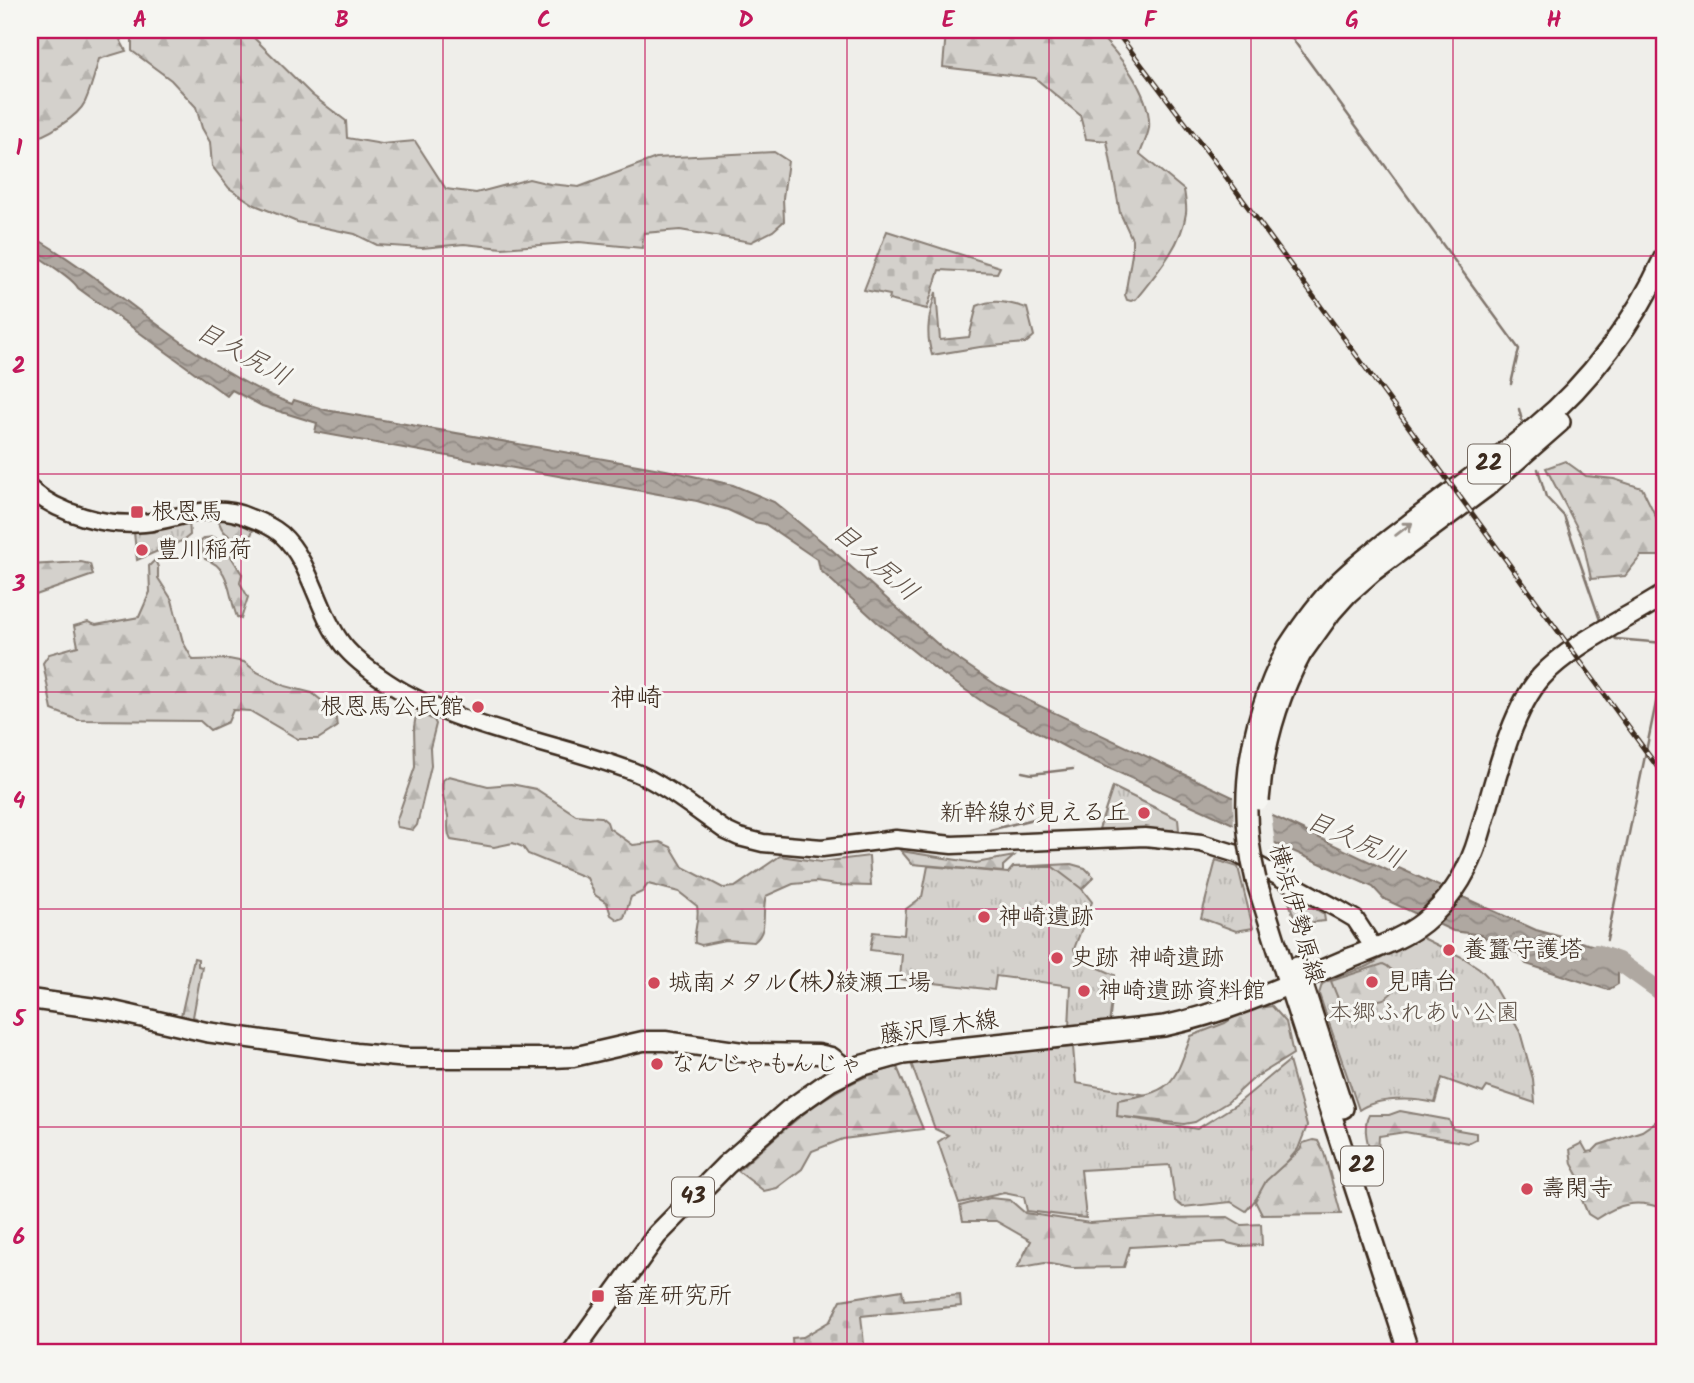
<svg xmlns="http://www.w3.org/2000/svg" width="1694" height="1383" viewBox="0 0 1694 1383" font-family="Kalam,'Klee One',sans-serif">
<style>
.grass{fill:url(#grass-tufts);stroke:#887e75;stroke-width:2}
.forest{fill:url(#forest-firs);stroke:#887e75;stroke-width:2}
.cemetery{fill:url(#cemetery-stones);stroke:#887e75;stroke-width:2}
.water{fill:url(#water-waves);stroke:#81766d;stroke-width:2}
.pier{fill:#efeeea}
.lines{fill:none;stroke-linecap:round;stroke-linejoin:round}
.stream{stroke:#81766d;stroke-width:2.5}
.river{stroke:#afa8a1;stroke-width:18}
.tertiary-casing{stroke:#3b2a1e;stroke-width:21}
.secondary-casing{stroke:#3b2a1e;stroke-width:23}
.primary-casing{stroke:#3b2a1e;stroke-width:24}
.tertiary{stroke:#f6f6f2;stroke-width:16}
.secondary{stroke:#f6f6f2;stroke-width:18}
.primary{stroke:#f6f6f2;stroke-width:19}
.rail-casing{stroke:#3b2a1e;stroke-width:5}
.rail{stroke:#f6f6f2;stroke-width:2.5;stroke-dasharray:8;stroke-linecap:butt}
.primary-bridge-casing{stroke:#3b2a1e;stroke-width:24;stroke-linecap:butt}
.primary-bridge{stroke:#f6f6f2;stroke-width:19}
.oneway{stroke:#989088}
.grid{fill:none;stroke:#c2185b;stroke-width:2;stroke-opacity:0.55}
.poi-dot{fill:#d1495b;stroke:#f6f6f2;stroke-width:2.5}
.labels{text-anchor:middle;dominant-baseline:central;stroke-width:6;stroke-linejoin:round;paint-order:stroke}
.shield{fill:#f6f6f2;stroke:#73675e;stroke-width:2}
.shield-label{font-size:23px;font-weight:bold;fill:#3b2a1e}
.poi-label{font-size:24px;fill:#3b2a1e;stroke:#f6f6f2;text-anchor:start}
.street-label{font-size:24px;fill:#3b2a1e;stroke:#f6f6f2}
.park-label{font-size:24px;fill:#61544a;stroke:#f6f6f2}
.water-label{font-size:26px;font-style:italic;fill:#64564c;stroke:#f6f6f2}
.neighbourhood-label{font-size:26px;fill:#3b2a1e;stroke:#f6f6f2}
.neatline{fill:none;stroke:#c2185b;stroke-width:2.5}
.grid-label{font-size:23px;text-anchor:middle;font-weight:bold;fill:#c2185b}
</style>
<defs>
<pattern id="grass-tufts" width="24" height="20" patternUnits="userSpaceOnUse" patternTransform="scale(1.75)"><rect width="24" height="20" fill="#d4d1cc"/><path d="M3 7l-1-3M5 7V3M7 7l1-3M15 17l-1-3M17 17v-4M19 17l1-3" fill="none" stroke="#b7b4af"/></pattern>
<pattern id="forest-firs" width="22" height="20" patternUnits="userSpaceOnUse" patternTransform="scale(1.75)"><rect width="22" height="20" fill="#d4d1cc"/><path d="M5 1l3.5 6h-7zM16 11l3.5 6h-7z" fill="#b7b4af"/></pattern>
<pattern id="cemetery-stones" width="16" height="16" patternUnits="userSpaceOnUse" patternTransform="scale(1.75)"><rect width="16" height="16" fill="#d4d1cc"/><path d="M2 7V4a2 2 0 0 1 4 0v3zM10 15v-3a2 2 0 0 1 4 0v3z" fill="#b7b4af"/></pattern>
<pattern id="water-waves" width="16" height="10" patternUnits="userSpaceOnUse" patternTransform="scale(1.75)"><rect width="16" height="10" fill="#afa8a1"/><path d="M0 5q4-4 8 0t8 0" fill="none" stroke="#908983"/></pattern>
</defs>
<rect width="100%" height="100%" fill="#efeeea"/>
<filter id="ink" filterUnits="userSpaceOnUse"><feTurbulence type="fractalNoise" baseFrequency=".0143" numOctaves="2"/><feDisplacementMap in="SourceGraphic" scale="14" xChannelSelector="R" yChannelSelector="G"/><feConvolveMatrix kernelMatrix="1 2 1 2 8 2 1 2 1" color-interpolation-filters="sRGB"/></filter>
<g filter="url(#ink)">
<!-- grass -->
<g class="grass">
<path d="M 189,520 L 190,535 L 184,540 L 137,560 L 134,533 L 153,532 Z"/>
<path d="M 1113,787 L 1178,819 L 1179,830 L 1099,829 Z"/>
<path d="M 1216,860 L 1238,867 L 1253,928 L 1236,931 L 1201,918 Z"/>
<path d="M 928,866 L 1008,873 L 1013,867 L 1053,867 L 1078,884 L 1092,902 L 1074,949 L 1077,958 L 1115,975 L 1109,1025 L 1069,1028 L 1071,986 L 996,976 L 994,990 L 900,979 L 902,954 L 870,950 L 873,932 L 904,935 L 906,909 L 922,897 Z"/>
<path d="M 1286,892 L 1324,914 L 1325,921 L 1296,924 Z"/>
<path d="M 1421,937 L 1464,958 L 1479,968 L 1488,977 L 1520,1032 L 1533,1079 L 1535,1103 L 1487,1087 L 1483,1093 L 1442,1078 L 1435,1103 C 1414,1098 1377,1097 1359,1110 L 1319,994 L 1322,984 C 1337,976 1353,972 1368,966 C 1388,957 1401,940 1421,937 Z"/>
<path d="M 1073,1047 L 1076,1083 L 1147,1095 L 1119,1100 L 1118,1116 L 1197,1129 L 1237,1104 L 1289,1061 L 1307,1126 L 1298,1149 L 1246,1211 L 1231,1202 L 1183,1207 L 1175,1201 L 1170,1165 L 1081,1170 L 1086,1218 L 1027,1211 L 1024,1197 L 1004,1193 L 959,1203 L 938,1142 L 948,1135 L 935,1129 L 911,1063 L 961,1056 Z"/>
</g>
<!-- forest -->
<g class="forest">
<path d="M 41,30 L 115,30 L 126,51 L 99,59 C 95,73 91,89 85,102 C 78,117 45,137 30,139 L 30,32 Z"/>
<path d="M 132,30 L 246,30 L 312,95 L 346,121 L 347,138 L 382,144 L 415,141 L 446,189 L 476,193 L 529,179 L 550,184 L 579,187 L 656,158 L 774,152 L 788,161 L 783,198 L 784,221 L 773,231 L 751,242 L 680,230 L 644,233 L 642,248 L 579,242 L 502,248 L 464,244 L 422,248 L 377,245 L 355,234 L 297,222 L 255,205 L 229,188 L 212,166 L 210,142 L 202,128 L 196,107 L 171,80 L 132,51 Z"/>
<path d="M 940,30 L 1094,30 C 1117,51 1152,94 1149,128 C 1148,136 1143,145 1140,154 L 1184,190 C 1185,197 1187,206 1186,213 C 1182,245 1155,275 1136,299 L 1131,301 L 1127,300 L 1125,295 L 1132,254 L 1132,239 L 1120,213 L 1107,141 L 1086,139 L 1080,115 L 1035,78 L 943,67 L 946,32 Z"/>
<path d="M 936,292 L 940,340 L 969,337 L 977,306 C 995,298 1009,303 1027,308 L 1034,336 L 1026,343 L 980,347 L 932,355 C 925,333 929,314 936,292 Z"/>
<path d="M 1565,461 L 1586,476 L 1614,479 L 1642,488 L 1659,523 L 1661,556 L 1641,556 L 1625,576 L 1591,579 L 1582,537 L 1546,468 Z"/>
<path d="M 218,518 L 230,518 L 253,530 L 251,535 L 243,540 C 229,538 221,533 218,518 Z"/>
<path d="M 214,537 L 223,544 L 242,574 L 240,583 L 248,597 L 241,619 L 237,617 C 228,595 231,567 205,559 L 200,542 L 205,538 Z"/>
<path d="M 155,560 L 158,567 L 158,578 L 172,600 L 183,642 L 193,660 L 229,659 L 244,662 L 257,672 L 285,686 L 312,693 L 335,711 L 337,727 L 318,739 L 298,739 L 250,711 L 233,710 L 228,722 L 210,730 L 200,721 L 78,720 L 52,710 L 43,663 L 49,654 L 78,646 L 74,626 L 88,622 L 96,625 L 139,617 L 150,592 L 149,566 Z"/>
<path d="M 81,562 L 90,564 L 93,575 L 30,597 L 30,565 Z"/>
<path d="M 419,713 L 434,720 L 436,724 L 430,748 L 431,766 L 417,825 L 413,830 L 397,827 L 396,822 L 415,767 L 414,727 L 416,715 Z"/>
<path d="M 449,776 L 488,786 L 511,784 L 536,789 L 576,815 L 601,817 L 607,822 L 609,828 L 633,845 L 660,842 L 671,847 L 683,867 L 723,888 L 735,887 L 780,856 L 821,862 L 869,856 L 871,886 L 836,885 L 816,882 L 793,884 L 766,896 C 761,912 769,931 754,942 L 725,940 L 701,945 L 695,943 C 693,931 700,919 697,906 L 679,892 L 648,884 L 642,892 L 631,897 L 624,918 L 618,920 L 611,915 L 607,903 L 595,895 L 587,878 L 528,854 L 523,847 L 513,843 L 494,847 L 451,840 C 446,832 449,826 448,816 C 445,803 441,794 443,780 Z"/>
<path d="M 901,851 L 976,863 L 1014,856 L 1003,866 L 1003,872 L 912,864 Z"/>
<path d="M 1071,864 L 1085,868 L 1094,877 L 1082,889 L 1053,867 L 1013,867 Z"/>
<path d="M 194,958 L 198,959 L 198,966 L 202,967 L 193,1017 L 196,1018 L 192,1023 L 180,1020 Z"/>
<path d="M 1383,964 C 1397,969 1400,988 1387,997 C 1382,1001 1375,1000 1370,1001 L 1367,1007 L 1357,1010 L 1352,1020 L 1341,1006 L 1331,981 Z"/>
<path d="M 1272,1006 L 1286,1022 L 1293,1054 L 1253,1079 L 1228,1102 L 1195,1122 L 1184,1124 L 1117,1116 L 1118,1100 C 1173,1091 1173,1086 1191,1036 L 1225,1023 L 1244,1010 Z"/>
<path d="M 897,1067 L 923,1129 L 843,1139 L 812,1151 L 802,1169 L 777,1188 L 764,1191 L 738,1171 C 785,1128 833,1081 897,1067 Z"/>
<path d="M 1400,1111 L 1449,1120 L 1453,1129 L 1476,1133 L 1476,1139 L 1468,1143 L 1405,1132 L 1379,1136 L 1377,1171 C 1372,1155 1360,1130 1369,1115 L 1389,1115 Z"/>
<path d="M 1664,1116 L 1664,1209 C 1637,1199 1620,1203 1596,1219 L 1588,1214 L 1578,1191 L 1582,1182 L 1572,1164 L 1570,1149 L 1582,1143 L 1587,1152 L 1593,1151 L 1599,1145 L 1642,1131 Z"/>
<path d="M 1313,1140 L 1318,1141 L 1324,1153 L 1341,1214 L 1262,1215 L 1255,1201 L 1266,1181 L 1300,1150 L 1303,1143 Z"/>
<path d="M 990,1198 L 1010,1200 L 1025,1213 L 1090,1223 L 1161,1218 L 1228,1217 L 1242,1225 L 1261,1224 L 1262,1245 L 1240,1246 L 1224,1242 L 1130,1247 L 1124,1267 L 1072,1268 L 1045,1263 L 1017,1268 L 1031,1241 L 996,1221 L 963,1221 L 960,1206 Z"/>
</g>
<!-- cemetery -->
<g class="cemetery">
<path d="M 887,231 L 1000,267 L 997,273 L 939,270 L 927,309 L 889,300 L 890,295 L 864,290 Z"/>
<path d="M 902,1290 L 904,1300 L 960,1295 L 961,1306 L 861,1316 L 865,1353 L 793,1353 L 792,1338 L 803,1337 L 830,1321 L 841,1300 Z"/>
</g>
<!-- water -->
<path class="water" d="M 30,235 C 120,286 193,367 292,404 L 294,400 L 326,410 L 666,470 L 733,485 L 774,502 L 831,549 L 943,649 L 998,686 L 1389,871 L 1399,868 L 1536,930 L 1614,951 L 1618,961 L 1618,984 L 1608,990 L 1526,964 L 1518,953 L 1496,946 L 1482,935 L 1453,931 L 1384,899 L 1373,887 L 1082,756 L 987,705 L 937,670 L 877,622 L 820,570 L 818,560 L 765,524 L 754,522 L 728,510 L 697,501 L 315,432 L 317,423 L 262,406 L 232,390 L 227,396 L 78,288 C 72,277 42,260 30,251 Z"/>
<!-- pier -->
<path class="pier" d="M 1233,794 L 1271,812 L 1275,846 L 1234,828 Z"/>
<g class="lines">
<!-- stream -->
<g class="stream">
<path d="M 1286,30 L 1519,349 L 1511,384"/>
<path d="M 1519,409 L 1522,421"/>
<path d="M 1538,469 L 1546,497 L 1564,516 L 1601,623"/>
<path d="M 1613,636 L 1616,639 L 1664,643"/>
<path d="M 1022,772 L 1032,774 L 1073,769"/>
<path d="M 990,830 L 1049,815"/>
<path d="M 1607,940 L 1664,664"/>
</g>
<!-- river -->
<path class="river" d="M 1596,953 L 1618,961 L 1664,994"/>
<defs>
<path id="tertiary" d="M 30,489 C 59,514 106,527 144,523 C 180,519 212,501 248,517 C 259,521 272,526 281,534 C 311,561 318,613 343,645 C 355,660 372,672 387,682 C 458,729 553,741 632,771 C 663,783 697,811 726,831 L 739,837 L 763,843 L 822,848 L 896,839 L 952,845 L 1145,837 L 1201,843 L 1237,854 L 1338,909 L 1355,919 L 1374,948"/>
<path id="secondary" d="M 30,999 L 109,1010 L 206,1032 L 356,1053 L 408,1058 L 552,1058 L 573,1057 L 643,1041 L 665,1041 L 749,1053 L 818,1054 L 831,1057 L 839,1063 L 845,1072"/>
<g id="primary">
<path d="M 1288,647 C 1303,624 1318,603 1337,584 C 1358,563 1383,544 1407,526 C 1450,493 1495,462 1537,426 C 1589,383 1636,320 1664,258"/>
<path d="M 1301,654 L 1331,612 L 1348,593 L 1373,571 L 1486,487 L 1560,422"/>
<path d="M 1256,880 L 1289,985 L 1409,1353"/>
<path d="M 1297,967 L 1343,1108"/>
<path d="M 572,1353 L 657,1235 L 726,1165 L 789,1110 L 830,1081 L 860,1066 L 903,1054 L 1164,1026 C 1229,1012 1288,985 1348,959 C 1373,949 1403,939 1424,922 C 1447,903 1465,877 1475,849 C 1492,799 1506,717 1541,677 C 1571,644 1627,619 1664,595"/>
</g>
</defs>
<!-- tertiary casing -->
<use href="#tertiary" class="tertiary-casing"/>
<!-- secondary casing -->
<use href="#secondary" class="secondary-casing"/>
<!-- primary casing -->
<use href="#primary" class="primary-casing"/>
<!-- tertiary -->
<use href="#tertiary" class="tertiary"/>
<!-- secondary -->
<use href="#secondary" class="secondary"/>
<!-- primary -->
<use href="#primary" class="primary"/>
<defs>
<path id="rail" d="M 1115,30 L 1221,170 L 1664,776"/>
</defs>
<!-- rail casing -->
<use href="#rail" class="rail-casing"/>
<!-- rail -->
<use href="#rail" class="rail"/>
<defs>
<g id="primary-bridge">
<path d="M 1259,800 C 1263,748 1276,700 1301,654"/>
<path d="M 1256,880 C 1236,799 1250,720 1288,647"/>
</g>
</defs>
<!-- primary-bridge casing -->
<use href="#primary-bridge" class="primary-bridge-casing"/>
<!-- primary-bridge -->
<use href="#primary-bridge" class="primary-bridge"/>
</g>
<!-- one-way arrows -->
<defs><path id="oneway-shaft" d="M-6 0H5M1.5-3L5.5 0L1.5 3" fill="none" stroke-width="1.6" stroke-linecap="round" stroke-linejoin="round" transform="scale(1.75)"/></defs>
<use class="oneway" href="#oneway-shaft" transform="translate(1404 529) rotate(-37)"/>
</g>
<!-- grid -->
<path class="grid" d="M 241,30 L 241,1353M 443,30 L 443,1353M 645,30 L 645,1353M 847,30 L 847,1353M 1049,30 L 1049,1353M 1251,30 L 1251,1353M 1453,30 L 1453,1353M 30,256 L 1664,256M 30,474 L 1664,474M 30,692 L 1664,692M 30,909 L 1664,909M 30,1127 L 1664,1127"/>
<!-- markers -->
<g class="poi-dot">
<rect x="130" y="505" width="14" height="14" rx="3.5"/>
<circle cx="142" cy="550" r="7"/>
<circle cx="478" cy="707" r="7"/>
<circle cx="1144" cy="813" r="7"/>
<circle cx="984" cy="917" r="7"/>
<circle cx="1449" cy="950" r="7"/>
<circle cx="1057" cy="958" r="7"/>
<circle cx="1372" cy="982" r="7"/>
<circle cx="654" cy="983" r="7"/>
<circle cx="1084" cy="991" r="7"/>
<circle cx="657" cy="1064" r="7"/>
<circle cx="1527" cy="1189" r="7"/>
<rect x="591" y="1289" width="14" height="14" rx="3.5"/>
</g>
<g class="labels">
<!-- shield labels -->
<g class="shield">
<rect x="1468" y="444.5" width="42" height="39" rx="5"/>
<rect x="1341" y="1146.5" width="42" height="39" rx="5"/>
<rect x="672" y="1177.5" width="42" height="39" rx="5"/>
</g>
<g class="shield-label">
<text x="1489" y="464">22</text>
<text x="1362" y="1166">22</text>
<text x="693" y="1197">43</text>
</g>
<!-- poi labels -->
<g class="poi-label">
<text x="151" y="512">根恩馬</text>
<text x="156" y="550">豊川稲荷</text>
<text x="464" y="707" text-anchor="end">根恩馬公民館</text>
<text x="1130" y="813" text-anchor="end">新幹線が見える丘</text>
<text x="998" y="917">神崎遺跡</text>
<text x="1463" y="950">養蠶守護塔</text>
<text x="1071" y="958">史跡 神崎遺跡</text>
<text x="1386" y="982">見晴台</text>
<text x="668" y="983">城南メタル(株)綾瀬工場</text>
<text x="1098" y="991">神崎遺跡資料館</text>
<text x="671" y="1064">なんじゃもんじゃ</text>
<text x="1541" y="1189">壽閑寺</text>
<text x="612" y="1296">畜産研究所</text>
</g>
<!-- street labels -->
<g class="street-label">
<text transform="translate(1296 914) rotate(74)">横浜伊勢原線</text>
<text transform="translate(939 1028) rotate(-8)">藤沢厚木線</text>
</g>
<!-- park labels -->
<g class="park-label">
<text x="1424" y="1013">本郷ふれあい公園</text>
</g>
<!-- water labels -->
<g class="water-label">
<text transform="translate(243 355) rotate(29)">目久尻川</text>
<text transform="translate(875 563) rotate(41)">目久尻川</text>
<text transform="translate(1355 841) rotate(24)">目久尻川</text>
</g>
<!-- neighbourhood labels -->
<g class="neighbourhood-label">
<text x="636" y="699">神崎</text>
</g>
</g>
<!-- margin -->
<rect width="1694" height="1383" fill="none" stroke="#f6f6f2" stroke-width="77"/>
<rect x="38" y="38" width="1618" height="1306" class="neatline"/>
<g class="grid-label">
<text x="140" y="27">A</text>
<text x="342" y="27">B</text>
<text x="544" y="27">C</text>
<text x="746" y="27">D</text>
<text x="948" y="27">E</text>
<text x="1150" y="27">F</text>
<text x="1352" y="27">G</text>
<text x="1554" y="27">H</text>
<text x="19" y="155">1</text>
<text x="19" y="373">2</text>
<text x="19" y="591">3</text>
<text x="19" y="808">4</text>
<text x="19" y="1026">5</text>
<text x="19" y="1244">6</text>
</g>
</svg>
